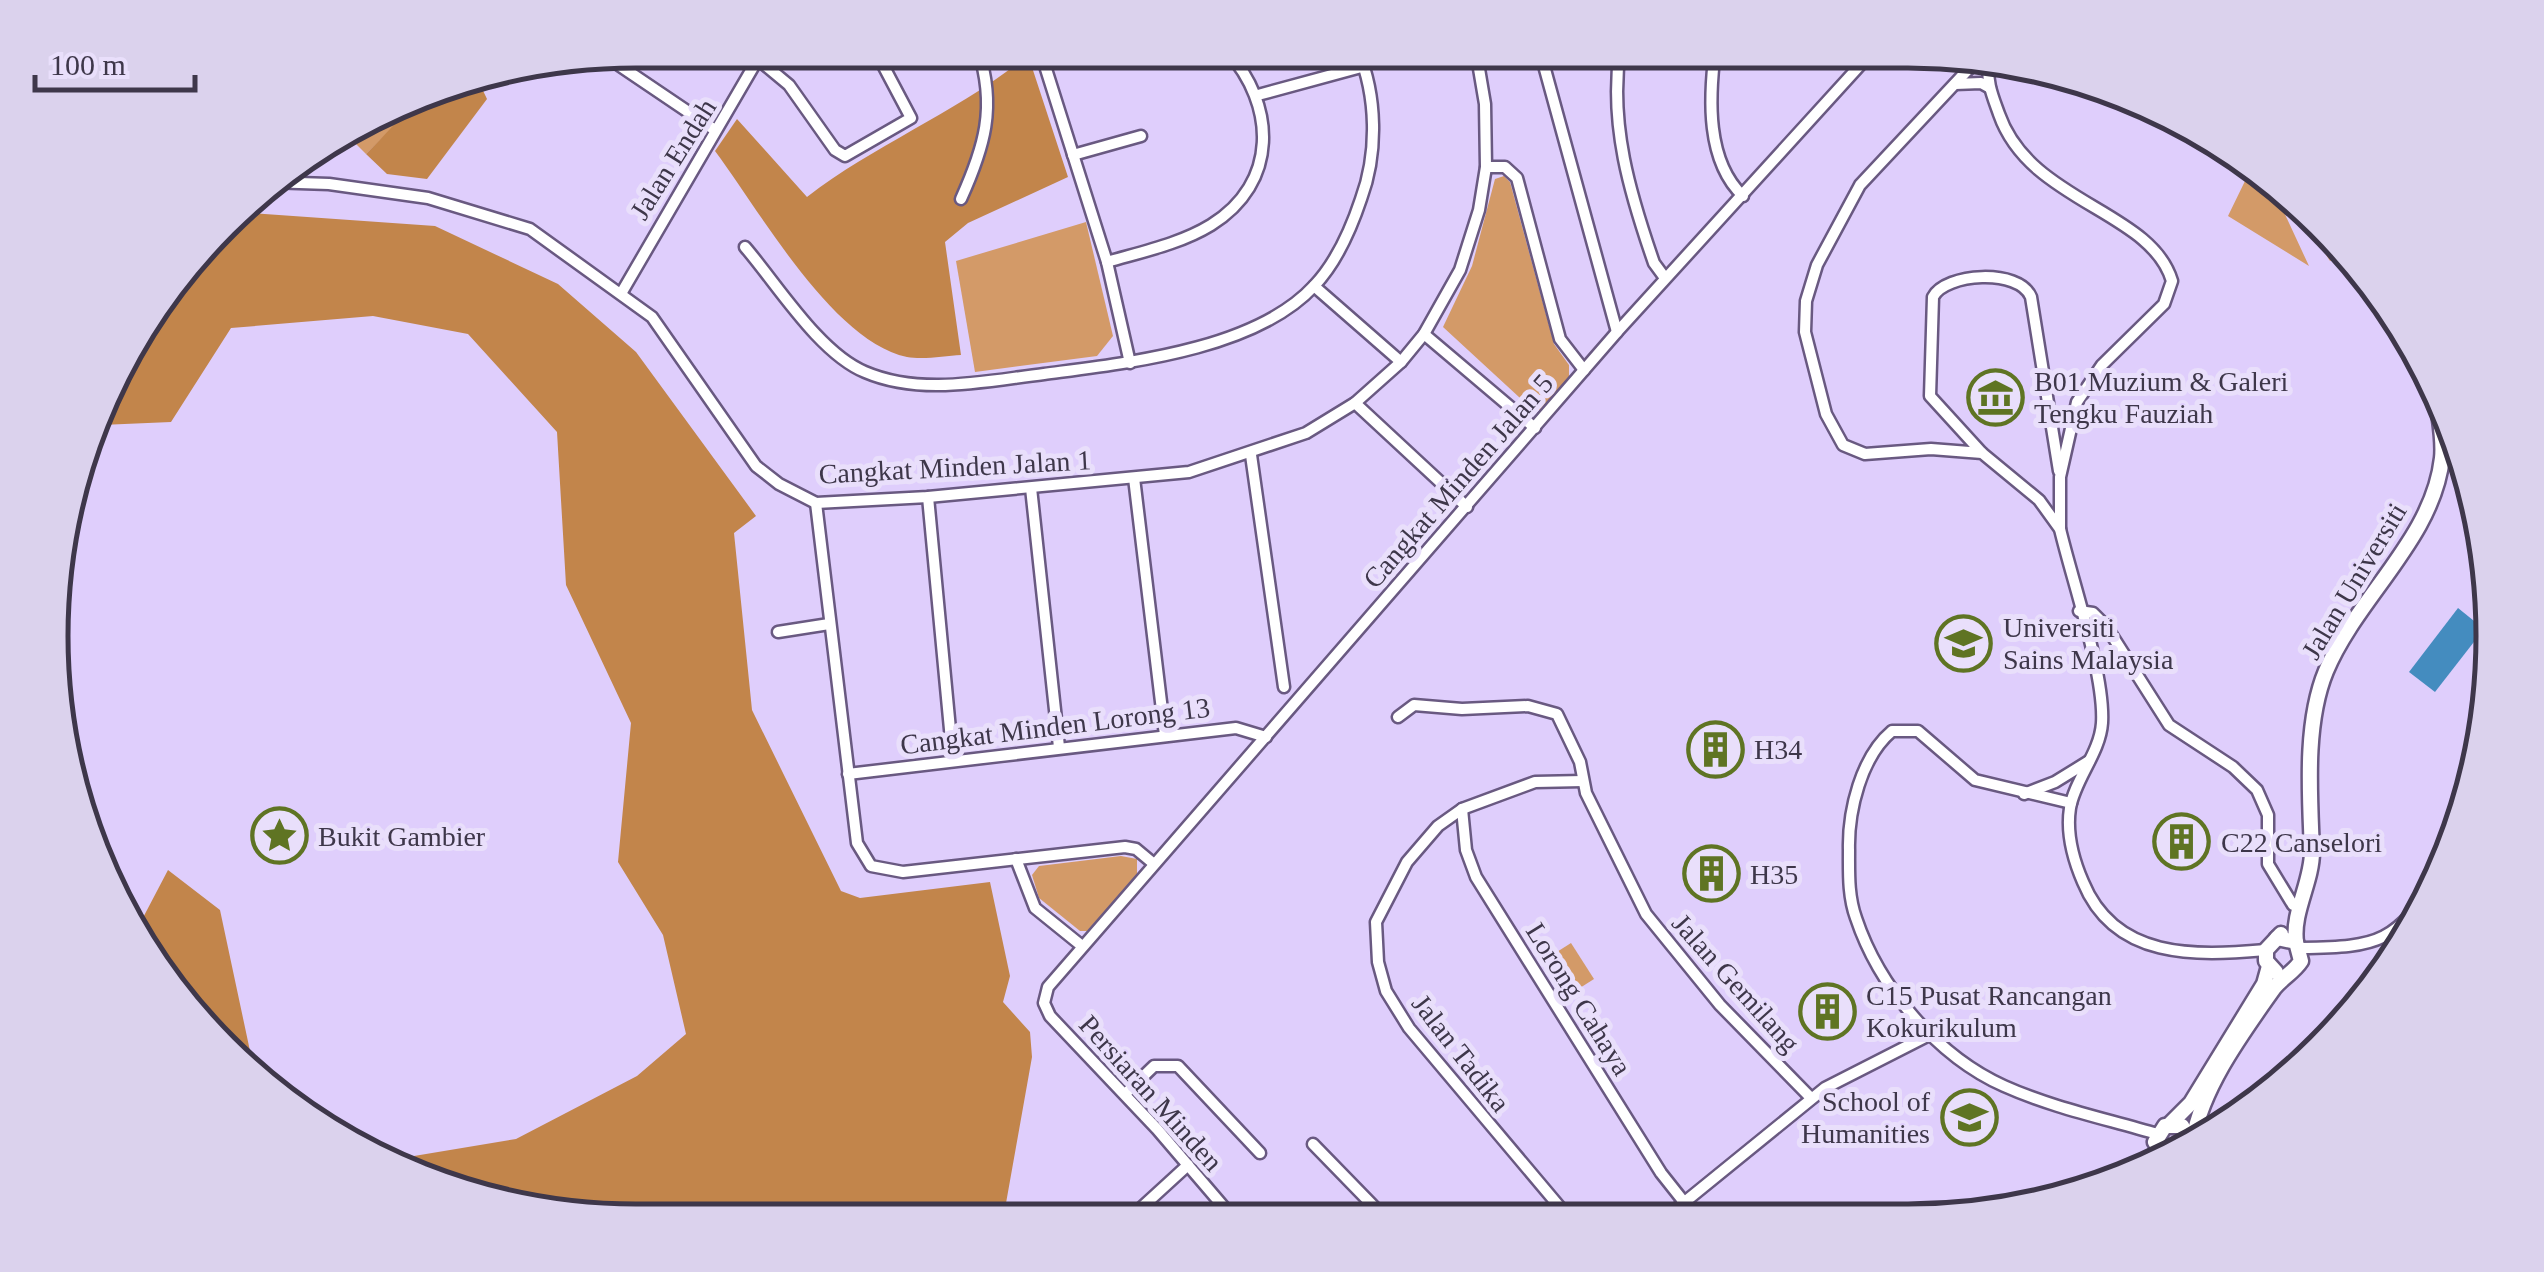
<svg xmlns="http://www.w3.org/2000/svg" width="2544" height="1272" viewBox="0 0 2544 1272" font-family="Georgia,serif">
<style>
.green{fill:#d39a68}
.forest{fill:#c2854b}
.water{fill:#448cbf}
.lines{fill:none;stroke-linecap:round;stroke-linejoin:round}
.street-casing{stroke:#695981;stroke-width:15}
.secondary-casing{stroke:#695981;stroke-width:19}
.street{stroke:#fff;stroke-width:10}
.secondary{stroke:#fff;stroke-width:14}
.labels{text-anchor:middle;dominant-baseline:central;stroke-width:10;stroke-linejoin:round;paint-order:stroke}
.street-label{font-size:28px;fill:#3e374a;stroke:#e9dffb}
.poi-label{font-size:28px;fill:#3e374a;stroke:#e9dffb;text-anchor:start}
.rim{fill:none;stroke:#3e374a;stroke-width:5}
</style>
<rect width="100%" height="100%" fill="#dfcefc"/>
<!-- green -->
<g class="green">
<path d="M 399,107 L 407,114 L 366,154 L 347,135 Z"/>
<path d="M 2233,161 L 2275,193 L 2309,266 L 2228,216 L 2245,181 Z"/>
<path d="M 1504,176 L 1510,182 L 1554,344 L 1569,365 L 1569,378 L 1543,410 L 1533,410 L 1443,327 L 1472,266 L 1495,179 Z"/>
<path d="M 2298,211 L 2348,249 L 2349,251 L 2330,261 Z"/>
<path d="M 1086,222 L 1113,336 L 1097,356 L 975,372 L 956,261 Z"/>
<path d="M 2353,258 L 2382,307 L 2375,312 L 2345,263 Z"/>
<path d="M 1121,856 L 1137,859 L 1137,876 L 1087,931 L 1080,931 L 1039,898 L 1032,875 L 1039,866 Z"/>
<path d="M 1571,943 L 1594,979 L 1572,993 L 1549,957 Z"/>
</g>
<!-- forest -->
<g class="forest">
<path d="M 1028,55 L 1068,177 L 968,223 L 945,242 L 961,355 C 945,356 923,360 907,357 C 832,341 760,211 715,151 L 737,119 L 807,197 C 877,143 961,111 1028,55 Z"/>
<path d="M 476,76 L 487,99 L 427,179 L 387,174 L 366,154 C 405,116 420,86 476,76 Z"/>
<path d="M 249,213 L 435,226 L 558,284 L 636,352 L 756,516 L 734,533 L 752,710 L 841,891 L 860,898 L 990,882 L 1010,976 L 1003,1002 L 1030,1032 L 1032,1057 L 1003,1220 L 598,1221 L 378,1162 L 516,1139 L 637,1076 L 686,1034 L 663,935 L 618,862 L 631,723 L 566,585 L 557,432 L 468,334 L 373,316 L 231,328 L 171,422 L 101,425 L 148,311 L 233,221 Z"/>
<path d="M 168,870 L 220,910 L 253,1065 L 356,1147 L 221,1050 L 136,931 Z"/>
</g>
<!-- water -->
<path class="water" d="M 2458,608 L 2484,629 L 2435,692 L 2409,672 Z"/>
<g class="lines">
<defs>
<g id="street">
<path d="M 1040,50 L 1107,262 L 1130,363"/>
<path d="M 1540,51 L 1617,332"/>
<path d="M 1620,51 C 1609,124 1630,194 1654,263 L 1665,278"/>
<path d="M 1715,51 C 1709,98 1706,161 1743,196"/>
<path d="M 604,55 L 715,130"/>
<path d="M 759,60 L 789,85 L 835,150 L 845,156 L 911,118 L 875,50"/>
<path d="M 1977,60 L 1860,185 L 1817,265 L 1806,301 L 1805,332 L 1826,414 L 1843,445 L 1865,454 L 1931,449 L 1982,453 L 2039,500 L 2060,529 C 2072,580 2105,675 2102,723 C 2100,753 2075,779 2070,808 C 2066,834 2073,859 2083,882 C 2115,960 2195,956 2266,950"/>
<path d="M 1989,63 C 1986,82 1993,97 1999,114 C 2030,203 2151,210 2172,281 L 2164,304 L 2102,365 L 2077,402 L 2060,477 L 2060,529"/>
<path d="M 1955,84 L 1981,83 L 1990,88"/>
<path d="M 1258,95 L 1365,66"/>
<path d="M 1073,155 L 1141,136"/>
<path d="M 1486,167 L 1505,167 L 1517,178 L 1560,339 L 1584,370"/>
<path d="M 269,182 L 329,184 L 428,198 L 530,229 L 652,317 L 756,466 L 779,484 L 816,503 L 928,497 L 1189,472 L 1306,433 L 1355,403 L 1401,362 L 1424,334 L 1460,270 L 1479,210 L 1486,167 L 1485,104 L 1476,51"/>
<path d="M 961,199 C 984,148 997,107 978,50"/>
<path d="M 745,247 C 777,284 819,353 865,372 C 921,396 985,381 1044,374 C 1126,363 1255,350 1314,286 C 1336,263 1351,229 1361,199 C 1378,153 1377,96 1358,51"/>
<path d="M 1107,262 C 1141,252 1180,244 1211,225 C 1279,183 1276,105 1227,51"/>
<path d="M 1314,286 L 1401,362"/>
<path d="M 622,292 L 763,50"/>
<path d="M 1424,334 L 1535,428"/>
<path d="M 1355,403 L 1467,507"/>
<path d="M 1982,453 L 1930,396 L 1933,297 C 1945,273 2019,268 2031,297 L 2059,471"/>
<path d="M 1251,455 L 1284,687"/>
<path d="M 1134,478 L 1165,735"/>
<path d="M 1031,488 L 1059,747"/>
<path d="M 928,497 L 953,761"/>
<path d="M 816,503 L 857,843 L 871,866 L 903,872 L 1125,847 L 1136,849 L 1154,864"/>
<path d="M 2079,611 L 2093,613 L 2106,626 L 2169,725 L 2233,767 L 2257,790 L 2268,815 L 2268,864 L 2293,905"/>
<path d="M 778,632 L 829,624"/>
<path d="M 1398,717 L 1414,705 L 1462,709 L 1528,706 L 1557,714 L 1580,762 L 1586,793 L 1646,914 L 1720,1005 L 1811,1098"/>
<path d="M 848,774 L 1236,728 L 1266,737"/>
<path d="M 2024,794 L 2055,782 L 2089,761"/>
<path d="M 2071,803 L 1975,780 L 1918,731 L 1892,731 C 1861,757 1848,811 1849,850 C 1849,873 1848,896 1856,918 C 1879,987 1937,1056 2004,1086 C 2053,1108 2107,1119 2157,1134"/>
<path d="M 1462,809 L 1466,850 L 1476,877 L 1661,1173 L 1684,1202"/>
<path d="M 1016,859 L 1035,908 L 1082,946"/>
<path d="M 2301,948 C 2380,947 2396,943 2439,874"/>
<path d="M 1125,1094 L 1154,1066 L 1178,1066 L 1260,1153"/>
<path d="M 1313,1144 L 1386,1219"/>
<path d="M 1569,1218 L 1409,1028 L 1386,991 L 1378,962 L 1376,922 L 1407,862 L 1438,826 L 1462,809 L 1535,782 L 1583,781"/>
<path d="M 1665,1218 L 1825,1088 L 1931,1034"/>
<path d="M 1129,1219 L 1188,1165"/>
<path d="M 1234,1219 L 1157,1129 L 1050,1016 L 1044,1003 L 1048,987 L 1617,332 L 1873,51"/>
</g>
<g id="secondary">
<path d="M 2296,942 C 2292,912 2312,882 2312,852 C 2310,796 2304,724 2326,671 C 2357,597 2433,539 2442,458 C 2444,441 2440,422 2438,405"/>
<path d="M 2276,972 L 2266,961 L 2266,950 L 2281,934"/>
<path d="M 2170,1124 L 2191,1103 L 2264,984 L 2269,966"/>
<path d="M 2193,1140 C 2202,1087 2243,1032 2274,988 C 2283,977 2294,972 2301,961 L 2296,942 L 2277,938"/>
<path d="M 2166,1159 L 2155,1142 L 2165,1126 L 2182,1126 L 2192,1144"/>
</g>
</defs>
<!-- street casing -->
<use href="#street" class="street-casing"/>
<!-- secondary casing -->
<use href="#secondary" class="secondary-casing"/>
<!-- street -->
<use href="#street" class="street"/>
<!-- secondary -->
<use href="#secondary" class="secondary"/>
</g>
<!-- icons -->
<defs>
<symbol id="museum-ring" viewBox="-11 -11 22 22"><circle r="9.5" fill="#e9dffb" stroke="#5f7423" stroke-width="1.5"/><path d="M0-6L6-3V-2H-6V-3ZM-5-1h2V3h-2ZM-1-1h2V3h-2ZM3-1h2V3H3ZM-6 4H6V6H-6Z" fill="#5f7423"/></symbol>
<symbol id="university-ring" viewBox="-11 -11 22 22"><circle r="9.5" fill="#e9dffb" stroke="#5f7423" stroke-width="1.5"/><path d="M0-5L7-2L0 1L-7-2ZM-4 1L0 2.5L4 1V4Q0 6-4 4Z" fill="#5f7423"/></symbol>
<symbol id="building-ring" viewBox="-11 -11 22 22"><circle r="9.5" fill="#e9dffb" stroke="#5f7423" stroke-width="1.5"/><path d="M-4-6H4V6H1V3H-1V6H-4ZM-2.5-4.3h1.7v1.8h-1.7ZM.8-4.3h1.7v1.8H.8ZM-2.5-1h1.7V.8h-1.7ZM.8-1h1.7V.8H.8Z" fill="#5f7423"/></symbol>
<symbol id="sight-ring" viewBox="-11 -11 22 22"><circle r="9.5" fill="#e9dffb" stroke="#5f7423" stroke-width="1.5"/><path d="M0-6L1.8-2.2L6-1.7L2.9 1.2L3.7 5.4L0 3.3L-3.7 5.4L-2.9 1.2L-6-1.7L-1.8-2.2Z" fill="#5f7423"/></symbol>
</defs>
<g fill-rule="evenodd">
<use href="#museum-ring" x="1964" y="366" width="63" height="63"/>
<use href="#university-ring" x="1932" y="612" width="63" height="63"/>
<use href="#building-ring" x="1684" y="718" width="63" height="63"/>
<use href="#sight-ring" x="248" y="804" width="63" height="63"/>
<use href="#building-ring" x="2150" y="810" width="63" height="63"/>
<use href="#building-ring" x="1680" y="842" width="63" height="63"/>
<use href="#building-ring" x="1796" y="980" width="63" height="63"/>
<use href="#university-ring" x="1938" y="1086" width="63" height="63"/>
</g>
<g class="labels">
<!-- street labels -->
<g class="street-label">
<text transform="translate(673 159) rotate(-58)">Jalan Endah</text>
<text transform="translate(955 467) rotate(-3)">Cangkat Minden Jalan 1</text>
<text transform="translate(1458 481) rotate(-49)">Cangkat Minden Jalan 5</text>
<text transform="translate(2354 581) rotate(-59)">Jalan Universiti</text>
<text transform="translate(1055 726) rotate(-7)">Cangkat Minden Lorong 13</text>
<text transform="translate(1736 983) rotate(48)">Jalan Gemilang</text>
<text transform="translate(1579 999) rotate(58)">Lorong Cahaya</text>
<text transform="translate(1461 1053) rotate(52)">Jalan Tadika</text>
<text transform="translate(1151 1093) rotate(48)">Persiaran Minden</text>
</g>
<!-- poi labels -->
<g class="poi-label">
<text x="2034" y="381">B01 Muzium &amp; Galeri<tspan x="2034" dy="32">Tengku Fauziah</tspan></text>
<text x="2003" y="627">Universiti<tspan x="2003" dy="32">Sains Malaysia</tspan></text>
<text x="1754" y="749">H34</text>
<text x="318" y="836">Bukit Gambier</text>
<text x="2221" y="842">C22 Canselori</text>
<text x="1750" y="874">H35</text>
<text x="1866" y="995">C15 Pusat Rancangan<tspan x="1866" dy="32">Kokurikulum</tspan></text>
<text x="1930" y="1101" text-anchor="end">School of<tspan x="1930" dy="32">Humanities</tspan></text>
</g>
</g>
<!-- crop -->
<path d="M0 0H2544V1272H0ZM636 68H1908A568 568 0 0 1 2476 636V636A568 568 0 0 1 1908 1204H636A568 568 0 0 1 68 636V636A568 568 0 0 1 636 68Z" fill="#dbd2ed" fill-rule="evenodd"/>
<path class="rim" d="M636 68H1908A568 568 0 0 1 2476 636V636A568 568 0 0 1 1908 1204H636A568 568 0 0 1 68 636V636A568 568 0 0 1 636 68Z"/>
<!-- scale -->
<path d="M35 75v15h160v-15" fill="none" stroke="#3e374a" stroke-width="5"/>
<text x="50" y="75" font-size="30" fill="#3e374a" stroke="#e9dffb" stroke-width="8" paint-order="stroke">100 m</text>
</svg>
